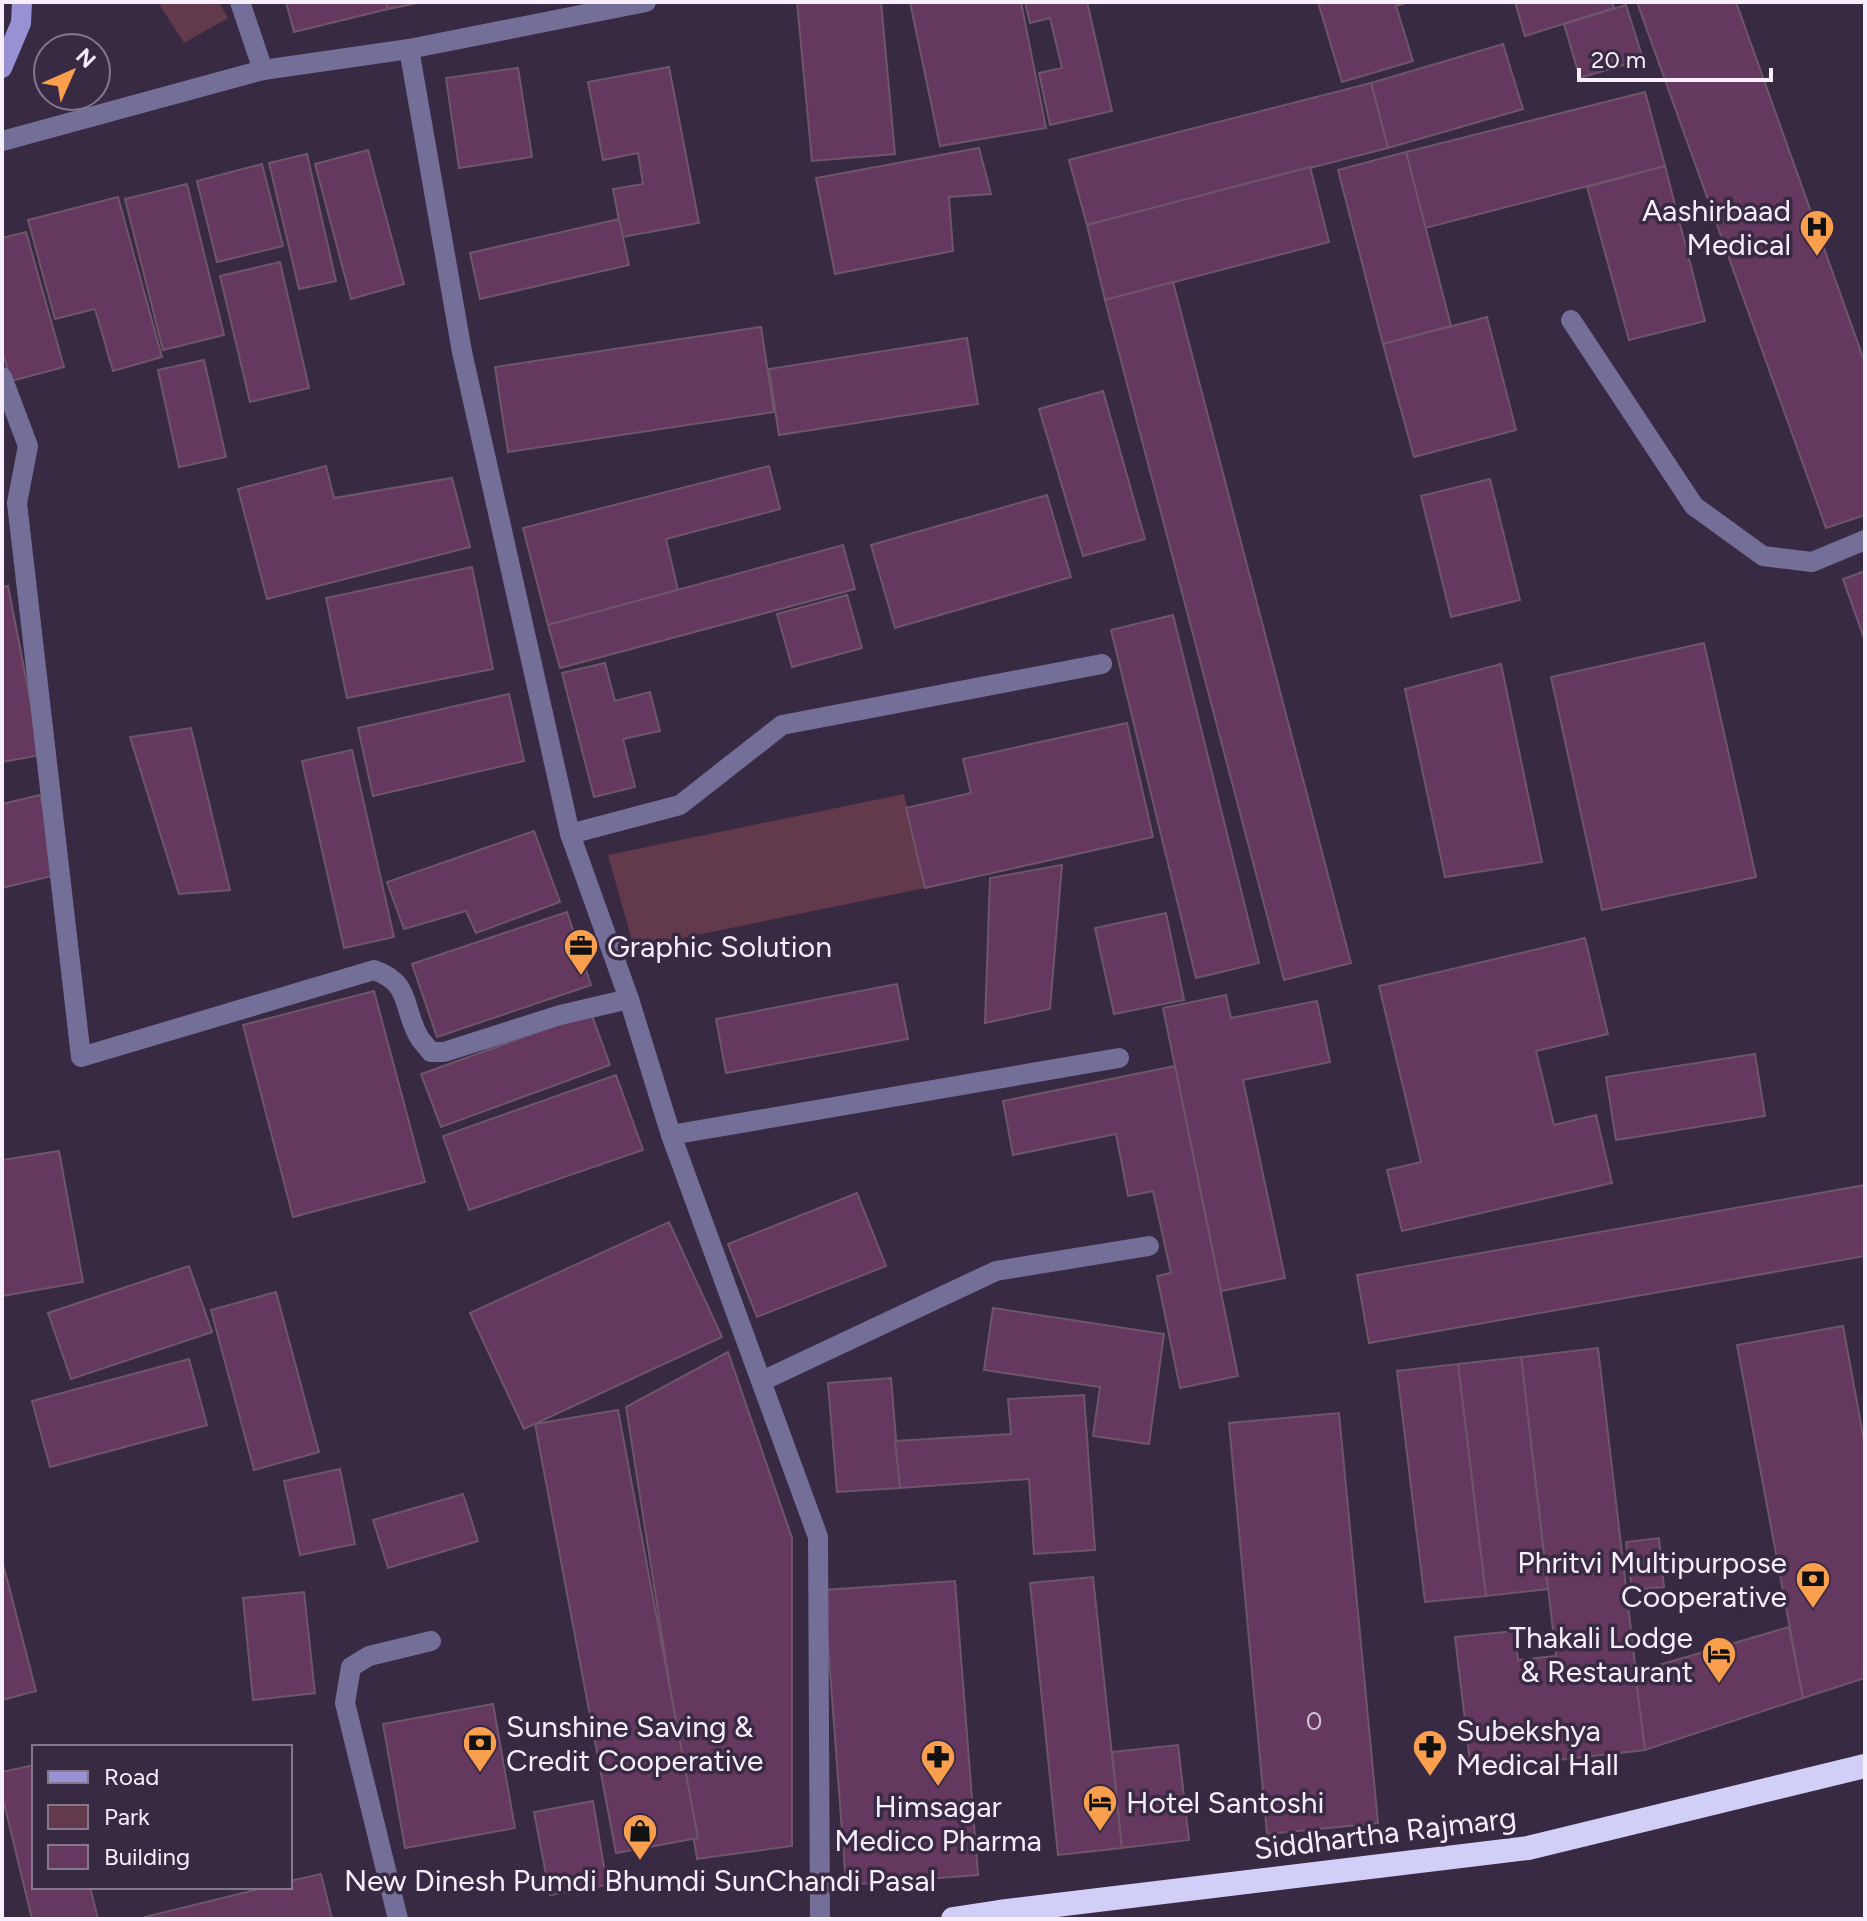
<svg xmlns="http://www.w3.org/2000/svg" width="1867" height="1921" viewBox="0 0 1867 1921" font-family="Figtree,sans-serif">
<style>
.green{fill:#633a4b}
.building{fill:#65385f;stroke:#6e556a;stroke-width:2}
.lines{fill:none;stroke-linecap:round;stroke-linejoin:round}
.lane{stroke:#736f99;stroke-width:20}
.street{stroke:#736f99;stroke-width:20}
.secondary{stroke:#9891d4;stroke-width:20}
.highway{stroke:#d1cef8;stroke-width:24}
.labels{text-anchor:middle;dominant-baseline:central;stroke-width:7;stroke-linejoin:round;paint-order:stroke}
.number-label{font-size:26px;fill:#d2c0d6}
.poi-label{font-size:30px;fill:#f7eefe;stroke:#382a42;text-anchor:start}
.street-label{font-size:30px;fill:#f7eefe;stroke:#382a42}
</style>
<rect width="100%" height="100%" fill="#382a42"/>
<!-- green -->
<g class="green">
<path d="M 158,2 L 219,2 L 228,18 L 184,43 Z"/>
<path d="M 904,794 L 925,888 L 634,948 L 608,855 Z"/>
</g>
<!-- building -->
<g class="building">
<path d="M 286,2 L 386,2 L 388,9 L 294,32 Z"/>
<path d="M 386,2 L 422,2 L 388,9 Z"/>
<path d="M 797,2 L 881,2 L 895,154 L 812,161 Z"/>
<path d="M 910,2 L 1021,2 L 1046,128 L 940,146 Z"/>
<path d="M 1025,2 L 1087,2 L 1112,111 L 1050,125 L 1039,73 L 1062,68 L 1050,18 L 1030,23 Z"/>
<path d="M 1318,2 L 1409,2 L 1396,6 L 1413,61 L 1342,82 Z"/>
<path d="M 1515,2 L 1612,2 L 1614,8 L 1525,36 Z"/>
<path d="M 1637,2 L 1736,2 L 1865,363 L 1865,515 L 1826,528 Z"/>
<path d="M 1626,5 L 1643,59 L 1580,78 L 1564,24 Z"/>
<path d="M 1503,44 L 1523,109 L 1388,148 L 1371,83 Z"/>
<path d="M 669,67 L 699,223 L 622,237 L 613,189 L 643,184 L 638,153 L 603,160 L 588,82 Z"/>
<path d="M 518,68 L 532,157 L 459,168 L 446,78 Z"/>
<path d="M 1371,83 L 1388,148 L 1087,225 L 1069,160 Z"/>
<path d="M 1645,92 L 1665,166 L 1425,228 L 1406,152 Z"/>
<path d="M 979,148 L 991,194 L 949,197 L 953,251 L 835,274 L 816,178 Z"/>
<path d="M 368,150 L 404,284 L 351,299 L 315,164 Z"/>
<path d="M 1406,152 L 1451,326 L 1383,344 L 1338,170 Z"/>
<path d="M 307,154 L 336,281 L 299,289 L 269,163 Z"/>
<path d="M 262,164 L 283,246 L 217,262 L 197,181 Z"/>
<path d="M 1665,166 L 1705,321 L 1629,340 L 1587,187 Z"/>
<path d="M 1310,167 L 1329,242 L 1105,300 L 1087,225 Z"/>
<path d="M 187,184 L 224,335 L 163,350 L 125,199 Z"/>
<path d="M 118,197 L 162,357 L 113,371 L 95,309 L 55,319 L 28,220 Z"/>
<path d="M 619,219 L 629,265 L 480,299 L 470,253 Z"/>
<path d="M 26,232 L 64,367 L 11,381 L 2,350 L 2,238 Z"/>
<path d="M 280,262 L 309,388 L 250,402 L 220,276 Z"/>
<path d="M 1173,282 L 1351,963 L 1284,980 L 1105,300 Z"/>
<path d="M 1487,317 L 1516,430 L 1414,457 L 1383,344 Z"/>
<path d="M 761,327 L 774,412 L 508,452 L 495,367 Z"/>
<path d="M 967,338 L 978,404 L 779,435 L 769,369 Z"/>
<path d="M 204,360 L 226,457 L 179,467 L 158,370 Z"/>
<path d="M 1103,391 L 1145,539 L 1083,556 L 1039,409 Z"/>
<path d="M 326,466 L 334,498 L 452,478 L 470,547 L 267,599 L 238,489 Z"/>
<path d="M 769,466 L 780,509 L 666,539 L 678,590 L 548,625 L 523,528 Z"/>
<path d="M 1490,479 L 1520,600 L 1451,617 L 1421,496 Z"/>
<path d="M 1047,495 L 1071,577 L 895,628 L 871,545 Z"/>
<path d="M 843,545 L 855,589 L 560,668 L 548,625 Z"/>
<path d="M 472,567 L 493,669 L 347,698 L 326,598 Z"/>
<path d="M 1865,571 L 1865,641 L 1843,579 Z"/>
<path d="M 8,586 L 41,755 L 2,762 L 2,587 Z"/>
<path d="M 847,595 L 862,648 L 792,667 L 777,614 Z"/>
<path d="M 1173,615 L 1259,963 L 1196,978 L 1111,630 Z"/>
<path d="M 1704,643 L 1756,877 L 1602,910 L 1551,677 Z"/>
<path d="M 605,663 L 615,701 L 650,692 L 660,731 L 623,739 L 635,787 L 594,797 L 562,673 Z"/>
<path d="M 1501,664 L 1542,862 L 1445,877 L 1405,689 Z"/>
<path d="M 509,694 L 524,761 L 373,796 L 358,728 Z"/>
<path d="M 1127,723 L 1153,837 L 925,888 L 906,808 L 971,793 L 963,759 Z"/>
<path d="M 191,728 L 230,890 L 179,894 L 130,737 Z"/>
<path d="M 352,750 L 394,937 L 344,948 L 302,761 Z"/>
<path d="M 40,795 L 60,874 L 2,888 L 2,804 Z"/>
<path d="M 534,831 L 560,902 L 476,933 L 466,911 L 404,929 L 387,882 Z"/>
<path d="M 1062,865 L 1050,1009 L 985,1023 L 990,878 Z"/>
<path d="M 567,912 L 591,985 L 437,1037 L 412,964 Z"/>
<path d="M 1166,913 L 1184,1000 L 1114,1014 L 1095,928 Z"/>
<path d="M 1585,938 L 1608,1034 L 1536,1051 L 1554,1125 L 1596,1115 L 1612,1183 L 1402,1231 L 1387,1170 L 1421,1162 L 1379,986 Z"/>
<path d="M 897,984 L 908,1039 L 726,1073 L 716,1019 Z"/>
<path d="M 374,991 L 425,1182 L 293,1217 L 243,1025 Z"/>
<path d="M 1226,995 L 1231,1018 L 1317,1001 L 1330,1062 L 1243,1080 L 1285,1278 L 1221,1291 L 1163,1008 Z"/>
<path d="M 591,1013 L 610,1065 L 441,1127 L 421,1074 Z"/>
<path d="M 1755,1054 L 1765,1116 L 1616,1140 L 1606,1077 Z"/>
<path d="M 1175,1066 L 1238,1376 L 1180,1388 L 1157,1276 L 1171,1273 L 1153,1191 L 1128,1196 L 1116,1134 L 1013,1155 L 1003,1101 Z"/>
<path d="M 616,1075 L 643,1150 L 469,1210 L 443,1136 Z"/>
<path d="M 59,1151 L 83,1282 L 2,1296 L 2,1160 Z"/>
<path d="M 1865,1185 L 1865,1256 L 1369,1343 L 1357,1275 Z"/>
<path d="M 857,1193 L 886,1266 L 757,1317 L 728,1244 Z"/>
<path d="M 669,1222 L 722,1337 L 524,1429 L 470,1313 Z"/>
<path d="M 189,1266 L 212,1332 L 71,1379 L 48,1313 Z"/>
<path d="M 276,1292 L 319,1452 L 254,1470 L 211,1310 Z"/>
<path d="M 993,1308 L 1164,1334 L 1149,1444 L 1093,1436 L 1100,1387 L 984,1370 Z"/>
<path d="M 1843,1326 L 1865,1446 L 1865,1678 L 1803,1698 L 1737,1345 Z"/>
<path d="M 1598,1348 L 1645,1750 L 1471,1770 L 1455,1637 L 1515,1631 L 1518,1660 L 1556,1656 L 1521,1357 Z"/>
<path d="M 728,1352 L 792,1538 L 792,1846 L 697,1859 L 626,1407 Z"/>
<path d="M 1521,1357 L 1548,1589 L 1486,1596 L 1458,1364 Z"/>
<path d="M 189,1359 L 207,1425 L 50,1467 L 32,1401 Z"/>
<path d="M 1458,1364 L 1486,1596 L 1425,1602 L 1397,1371 Z"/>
<path d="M 891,1378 L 900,1488 L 837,1492 L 828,1383 Z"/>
<path d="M 1084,1395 L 1095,1550 L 1034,1554 L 1029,1479 L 900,1488 L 895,1441 L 1011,1434 L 1008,1399 Z"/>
<path d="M 618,1410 L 698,1838 L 616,1853 L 535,1424 Z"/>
<path d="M 1339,1413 L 1378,1823 L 1267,1834 L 1229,1423 Z"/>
<path d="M 340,1469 L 355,1544 L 300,1555 L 284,1481 Z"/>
<path d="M 463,1494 L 478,1541 L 388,1568 L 373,1520 Z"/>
<path d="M 1659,1538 L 1664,1587 L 1632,1590 L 1626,1542 Z"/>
<path d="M 2,1560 L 36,1691 L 2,1700 Z"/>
<path d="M 1093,1577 L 1122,1848 L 1058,1855 L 1030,1583 Z"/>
<path d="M 955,1581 L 978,1875 L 846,1885 L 824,1590 Z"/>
<path d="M 304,1592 L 315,1693 L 253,1700 L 243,1598 Z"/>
<path d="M 1789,1627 L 1803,1698 L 1645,1750 L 1635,1672 Z"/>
<path d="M 493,1704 L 515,1828 L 405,1848 L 383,1724 Z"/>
<path d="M 1178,1745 L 1189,1840 L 1122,1848 L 1112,1752 Z"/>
<path d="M 34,1765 L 34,1887 L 90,1887 L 98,1919 L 32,1919 L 2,1795 L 2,1772 Z"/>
<path d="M 593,1801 L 607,1885 L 550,1895 L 534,1812 Z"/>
<path d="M 321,1874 L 332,1919 L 145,1919 L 145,1917 L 267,1887 L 290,1887 L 290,1881 Z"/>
</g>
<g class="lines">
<!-- lane -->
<g class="lane">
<path d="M 1571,320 L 1694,506 L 1763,556 L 1812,562 L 1865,540"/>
<path d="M 570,834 L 680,805 L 782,725 L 1102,664"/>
<path d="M 671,1135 L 1119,1058"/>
<path d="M 762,1381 L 996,1271 L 1149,1246"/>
<path d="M 398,1919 L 345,1703 L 351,1667 L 369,1656 L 431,1641"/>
</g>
<!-- street -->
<g class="street">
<path d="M 240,2 L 263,70"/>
<path d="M 409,49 L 462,352 L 570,834 L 629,999 L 671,1135 L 818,1537 L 820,1919"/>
<path d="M 2,141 L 263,70 L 409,49 L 646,2"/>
<path d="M 2,377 L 28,446 L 17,503 L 81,1057 L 374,970 C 412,983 402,1008 419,1037 C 422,1042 427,1047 431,1052 L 444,1052 L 560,1015 L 629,999"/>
</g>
<!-- secondary -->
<path class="secondary" d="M 2,68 L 21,23 L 22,2"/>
<!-- highway -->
<path class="highway" d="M 953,1919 L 999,1912 L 1528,1848 L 1865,1766"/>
</g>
<!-- icons -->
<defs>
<symbol id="hospital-pin" viewBox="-11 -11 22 30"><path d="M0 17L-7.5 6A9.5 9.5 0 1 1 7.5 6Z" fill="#fa9f4e" stroke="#382a42"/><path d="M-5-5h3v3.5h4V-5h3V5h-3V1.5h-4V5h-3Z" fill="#111"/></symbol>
<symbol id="office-pin" viewBox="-11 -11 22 30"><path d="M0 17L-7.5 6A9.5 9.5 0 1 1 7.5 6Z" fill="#fa9f4e" stroke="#382a42"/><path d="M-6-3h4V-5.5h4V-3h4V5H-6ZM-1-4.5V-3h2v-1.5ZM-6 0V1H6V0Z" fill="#111"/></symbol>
<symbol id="bank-pin" viewBox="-11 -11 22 30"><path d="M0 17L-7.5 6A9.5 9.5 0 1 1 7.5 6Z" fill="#fa9f4e" stroke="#382a42"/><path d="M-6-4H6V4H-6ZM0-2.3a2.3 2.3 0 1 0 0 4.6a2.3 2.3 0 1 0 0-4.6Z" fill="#111"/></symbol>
<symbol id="hotel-pin" viewBox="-11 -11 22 30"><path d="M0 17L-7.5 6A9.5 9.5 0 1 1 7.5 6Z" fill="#fa9f4e" stroke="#382a42"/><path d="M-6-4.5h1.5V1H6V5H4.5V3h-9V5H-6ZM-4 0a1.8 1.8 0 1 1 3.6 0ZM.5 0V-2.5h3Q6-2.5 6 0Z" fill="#111"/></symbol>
<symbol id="pharmacy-pin" viewBox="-11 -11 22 30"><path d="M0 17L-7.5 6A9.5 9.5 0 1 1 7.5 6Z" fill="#fa9f4e" stroke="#382a42"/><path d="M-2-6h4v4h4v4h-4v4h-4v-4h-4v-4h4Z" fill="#111"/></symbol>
<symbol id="shop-pin" viewBox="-11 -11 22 30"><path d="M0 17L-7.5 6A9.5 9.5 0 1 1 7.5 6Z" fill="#fa9f4e" stroke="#382a42"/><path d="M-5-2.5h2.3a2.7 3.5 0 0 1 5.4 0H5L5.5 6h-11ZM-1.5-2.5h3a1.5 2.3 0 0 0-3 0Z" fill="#111"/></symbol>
</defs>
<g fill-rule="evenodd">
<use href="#hospital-pin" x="1797" y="207" width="40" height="54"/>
<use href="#office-pin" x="561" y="926" width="40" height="54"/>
<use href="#bank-pin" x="1793" y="1559" width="40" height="54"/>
<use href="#hotel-pin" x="1699" y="1634" width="40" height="54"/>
<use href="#bank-pin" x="460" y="1723" width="40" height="54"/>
<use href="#pharmacy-pin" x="1410" y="1727" width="40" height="54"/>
<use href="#pharmacy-pin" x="918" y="1737" width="40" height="54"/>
<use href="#hotel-pin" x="1080" y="1782" width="40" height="54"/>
<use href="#shop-pin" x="620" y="1811" width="40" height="54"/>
</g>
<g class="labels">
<!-- number labels -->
<g class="number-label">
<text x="1314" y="1721">0</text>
</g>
<!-- poi labels -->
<g class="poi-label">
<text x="1791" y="210" text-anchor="end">Aashirbaad<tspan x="1791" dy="34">Medical</tspan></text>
<text x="607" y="946">Graphic Solution</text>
<text x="1787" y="1562" text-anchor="end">Phritvi Multipurpose<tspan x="1787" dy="34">Cooperative</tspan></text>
<text x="1693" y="1637" text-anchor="end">Thakali Lodge<tspan x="1693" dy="34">&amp; Restaurant</tspan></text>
<text x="506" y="1726">Sunshine Saving &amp;<tspan x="506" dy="34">Credit Cooperative</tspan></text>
<text x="1456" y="1730">Subekshya<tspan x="1456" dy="34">Medical Hall</tspan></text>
<text x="1126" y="1802">Hotel Santoshi</text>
<text x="938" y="1806" text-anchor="middle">Himsagar<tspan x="938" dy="34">Medico Pharma</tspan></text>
<text x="640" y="1880" text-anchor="middle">New Dinesh Pumdi Bhumdi SunChandi Pasal</text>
</g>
<!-- street labels -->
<g class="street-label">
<text transform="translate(1385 1833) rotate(-7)">Siddhartha Rajmarg</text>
</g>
</g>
<!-- border -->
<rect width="1867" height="1921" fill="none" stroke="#f7eefe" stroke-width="8"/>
<!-- legend -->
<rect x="32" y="1745" width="260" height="144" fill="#382a42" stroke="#84788d" stroke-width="2"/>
<rect x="48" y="1771" width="40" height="12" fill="#9891d4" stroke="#84788d" stroke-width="2"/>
<text x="104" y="1785" font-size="24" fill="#f7eefe">Road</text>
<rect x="48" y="1805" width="40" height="24" fill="#633a4b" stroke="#84788d" stroke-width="2"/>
<text x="104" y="1825" font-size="24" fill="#f7eefe">Park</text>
<rect x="48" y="1845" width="40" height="24" fill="#65385f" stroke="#84788d" stroke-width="2"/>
<text x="104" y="1865" font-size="24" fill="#f7eefe">Building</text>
<!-- north arrow -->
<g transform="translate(72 72) rotate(45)"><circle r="38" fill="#382a42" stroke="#84788d" stroke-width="2"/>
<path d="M0-6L14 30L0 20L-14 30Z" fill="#fa9f4e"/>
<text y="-12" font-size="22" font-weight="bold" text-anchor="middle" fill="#f7eefe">N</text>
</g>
<!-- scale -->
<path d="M1579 68v12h192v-12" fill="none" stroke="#f7eefe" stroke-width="4"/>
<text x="1591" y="68" font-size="24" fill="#f7eefe" stroke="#382a42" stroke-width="6" paint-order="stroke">20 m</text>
</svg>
